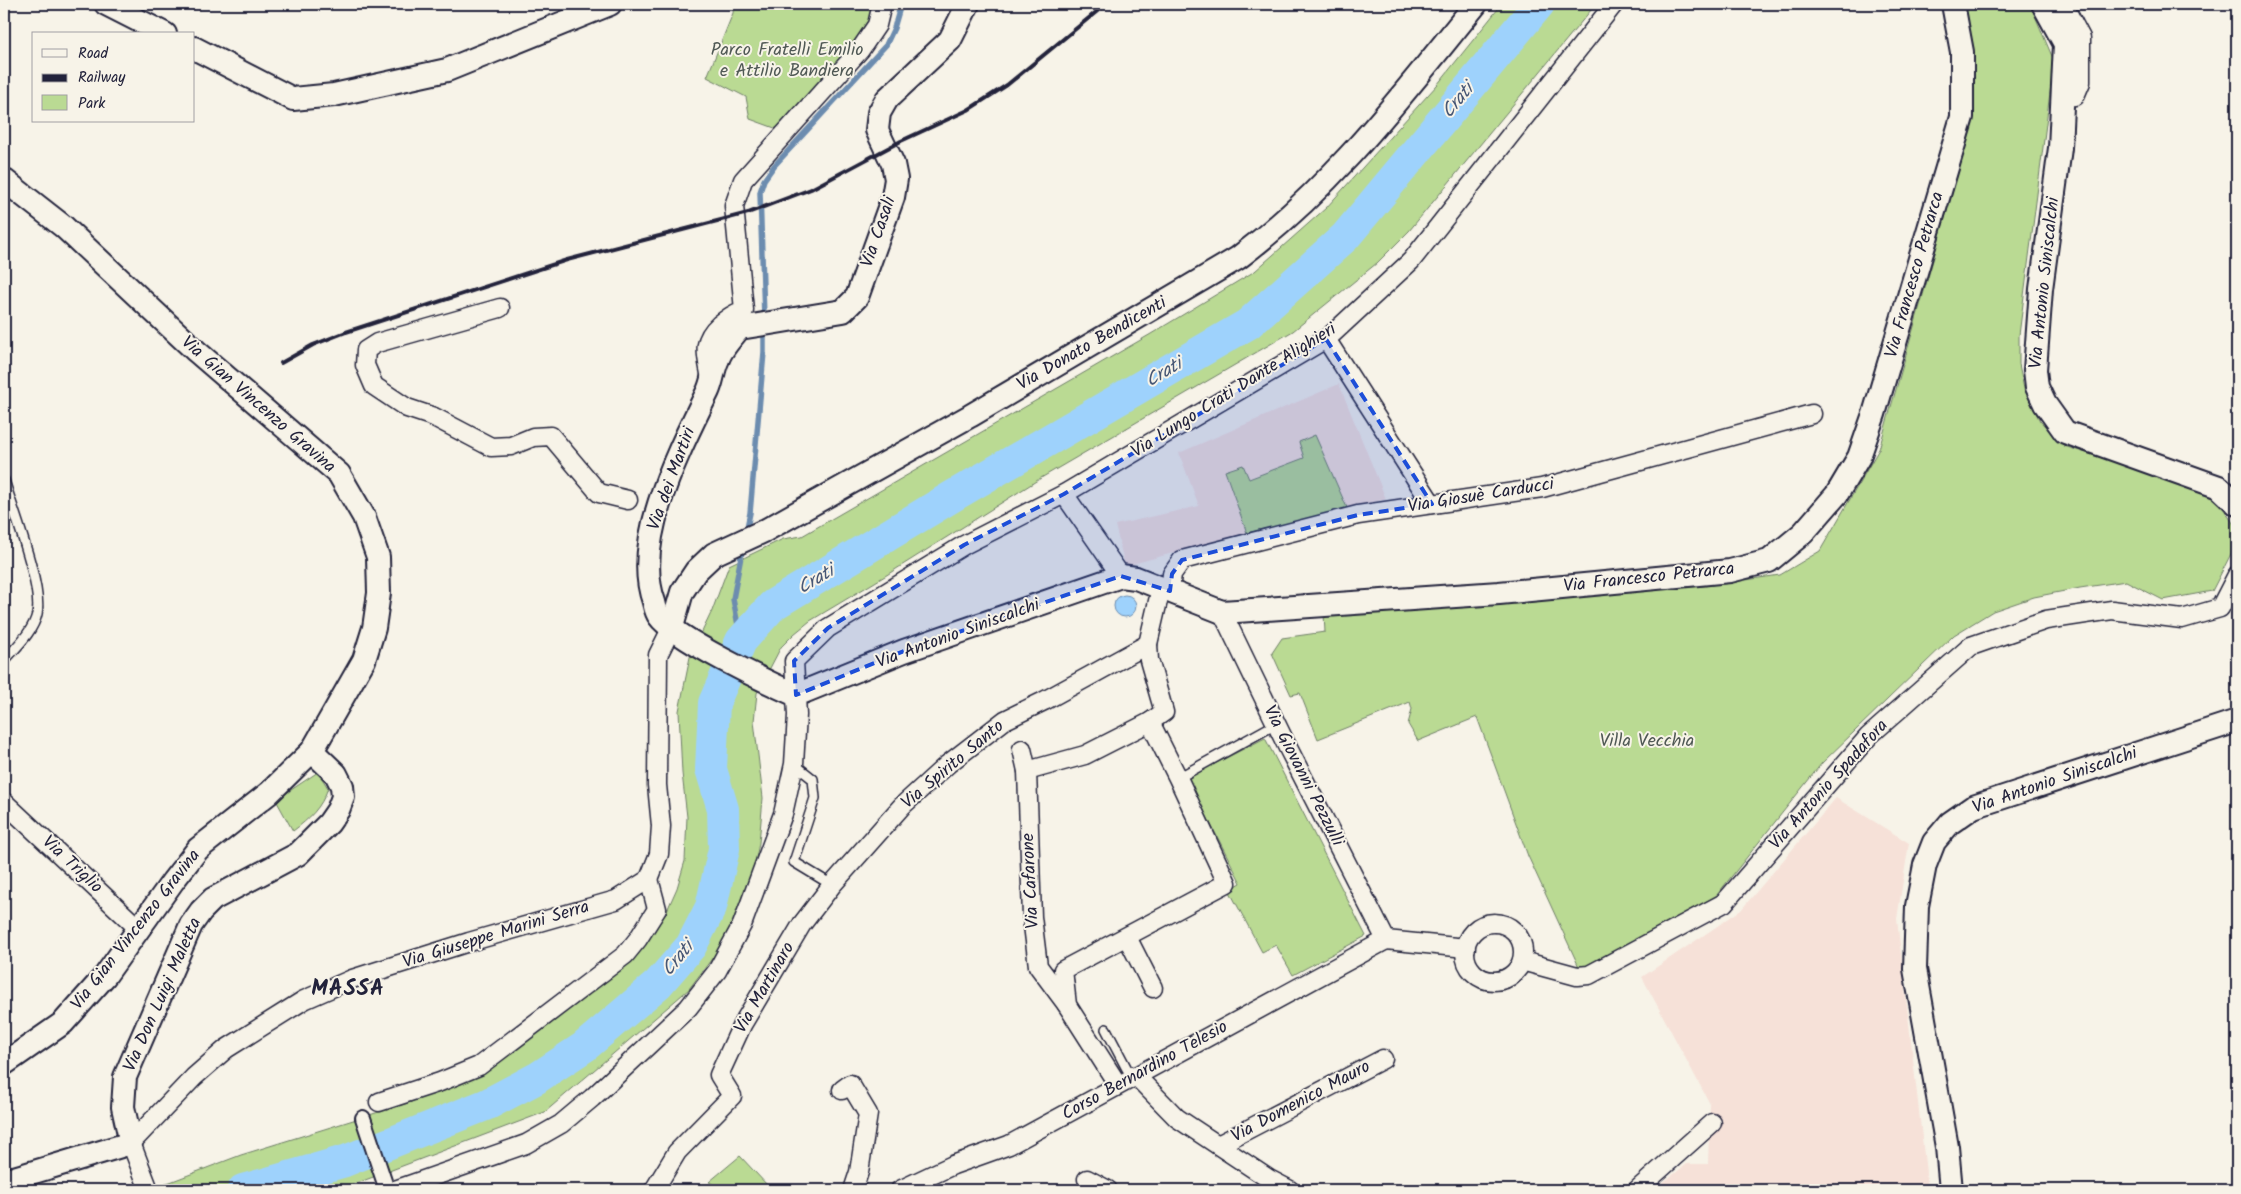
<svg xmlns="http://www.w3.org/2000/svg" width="2241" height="1194" viewBox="0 0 2241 1194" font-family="Kalam,sans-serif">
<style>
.built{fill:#f6e1d8}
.green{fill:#bada93;stroke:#6e7e67}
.water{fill:#9ed2fc;stroke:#6c8caf}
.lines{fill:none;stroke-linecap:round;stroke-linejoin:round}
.stream{stroke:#6c8caf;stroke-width:5.5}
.river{stroke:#9ed2fc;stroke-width:32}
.service-casing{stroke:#22223b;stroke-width:12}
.pedestrian-casing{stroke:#22223b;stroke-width:18}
.minor-casing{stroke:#22223b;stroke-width:21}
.tertiary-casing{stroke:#22223b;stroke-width:26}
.service{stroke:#f7f3e8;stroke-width:9}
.pedestrian{stroke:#f7f3e8;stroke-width:14}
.minor{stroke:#f7f3e8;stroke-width:18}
.tertiary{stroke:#f7f3e8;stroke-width:22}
.rail{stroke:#22223b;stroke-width:4}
.marked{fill:#1d4ed8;fill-opacity:0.2;stroke:#1d4ed8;stroke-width:4;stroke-dasharray:10 6;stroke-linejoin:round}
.labels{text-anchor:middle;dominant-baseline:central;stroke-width:4;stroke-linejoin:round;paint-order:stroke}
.park-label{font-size:18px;fill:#505955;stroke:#f7f3e8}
.street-label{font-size:18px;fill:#22223b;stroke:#f7f3e8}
.water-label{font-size:19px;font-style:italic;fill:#475775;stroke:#f7f3e8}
.district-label{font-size:22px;font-weight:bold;letter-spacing:1px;fill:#22223b;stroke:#f7f3e8}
</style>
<rect width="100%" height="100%" fill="#f7f3e8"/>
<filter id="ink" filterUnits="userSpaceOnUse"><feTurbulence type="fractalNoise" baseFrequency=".02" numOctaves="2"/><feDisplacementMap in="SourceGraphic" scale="10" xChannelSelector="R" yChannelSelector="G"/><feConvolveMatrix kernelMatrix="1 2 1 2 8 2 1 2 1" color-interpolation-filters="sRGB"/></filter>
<g filter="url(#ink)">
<!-- built -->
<g class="built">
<path d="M 1339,384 L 1386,499 L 1247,533 L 1125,566 L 1115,525 L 1199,506 L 1179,453 Z"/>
<path d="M 1836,798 L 1909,843 L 1897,919 L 1928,1190 L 1653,1190 L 1687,1164 L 1708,1164 L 1710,1104 L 1642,977 L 1741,910 Z"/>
</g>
<!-- green -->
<g class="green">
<path d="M 734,4 L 892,4 L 883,33 L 856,68 L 794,135 L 750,119 L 746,97 L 707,77 L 733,13 Z"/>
<path d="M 1502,4 L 1596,4 L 1409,231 L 1377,263 L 1293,331 L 1041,478 L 885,576 L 810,621 L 794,634 L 781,647 L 757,693 L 754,721 L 763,798 L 759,843 L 754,868 L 735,921 L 714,956 L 689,989 L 545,1112 L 360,1182 L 332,1190 L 140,1190 L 170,1182 L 241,1155 L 411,1102 L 490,1067 L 642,950 L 665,915 L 677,888 L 685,861 L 687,817 L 682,773 L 679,711 L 690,657 L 712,611 L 729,565 L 783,539 L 802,536 L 1151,334 L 1255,271 L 1326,208 L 1437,85 Z"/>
<path d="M 1964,4 L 2030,4 L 2054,61 L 2019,335 L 2019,364 L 2024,389 L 2040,421 L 2064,446 L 2188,485 L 2219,502 L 2237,529 L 2234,548 L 2212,591 L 2163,600 L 2126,581 L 2080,588 L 2034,597 L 1993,611 L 1954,635 L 1822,763 L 1716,896 L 1580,969 L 1528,856 L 1477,717 L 1418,741 L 1408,724 L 1412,709 L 1410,702 L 1318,739 L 1300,693 L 1291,695 L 1272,653 L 1282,638 L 1325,632 L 1324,614 L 1704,586 L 1780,575 L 1820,551 L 1879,449 L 1965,148 L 1973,98 L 1971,38 Z"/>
<path d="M 1315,435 L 1348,510 L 1247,533 L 1225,471 L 1243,465 L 1249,479 L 1304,458 L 1299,442 Z"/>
<path d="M 1265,738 L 1366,936 L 1293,975 L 1276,945 L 1262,952 L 1229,890 L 1241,883 L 1187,778 Z"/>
<path d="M 318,772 L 328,788 C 321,808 310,818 293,831 L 276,800 Z"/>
<path d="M 740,1156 L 768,1186 L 764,1190 L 723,1190 L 709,1182 Z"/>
</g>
<!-- water -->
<circle class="water" cx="1125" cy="606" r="11"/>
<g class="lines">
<!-- stream -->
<g class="stream">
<path d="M 764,318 L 760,192 L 764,180 L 774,166 L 886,45 L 894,28 L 901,4"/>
<path d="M 746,532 L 750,513 L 764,352 L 764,330"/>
<path d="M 741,641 L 733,599 L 743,546"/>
</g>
<!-- river -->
<path class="river" d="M 243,1190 L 345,1161 L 488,1104 L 537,1078 L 584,1047 L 658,984 L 691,946 L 711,907 L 724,849 L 723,809 L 711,769 L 714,703 L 741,641 L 773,605 L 953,496 L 1248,324 L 1345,237 L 1539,4"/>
<defs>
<g id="service">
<path d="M 4,480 C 13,510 43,587 37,614 C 33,632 16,647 4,661"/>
<path d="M 794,764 L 813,779 L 815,798 L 794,862 L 832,885"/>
<path d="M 1178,778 L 1276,724"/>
<path d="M 1106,1029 L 1127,1069 L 1136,1076"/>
</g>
<path id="pedestrian" d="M 363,1118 L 387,1190"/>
<g id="minor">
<path d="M 2062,97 L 2075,96 L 2081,82 L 2081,38 L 2063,4"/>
<path d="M 500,308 L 377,343 L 366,350 L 365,365 L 374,386 L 407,408 L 434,417 L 491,447 L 511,446 L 533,437 L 551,436 L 599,493 L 628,500"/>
<path d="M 1326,339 L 1432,504"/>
<path d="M 711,379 C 707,355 700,342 720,324 C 729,317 733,314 744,310 L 734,206 L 743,180 L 860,50 L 877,25 L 882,4"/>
<path d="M 1064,494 L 1121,576"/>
<path d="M 1170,591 L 1172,574 L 1182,560 L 1358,515 L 1542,488 L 1812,414"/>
<path d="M 1222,612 L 1287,746 L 1386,940"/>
<path d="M 1022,749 L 1027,771 L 1032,917 L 1038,966 L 1067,1005"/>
<path d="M 1027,771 L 1085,755 L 1150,722"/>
<path d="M 4,802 L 139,929"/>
<circle cx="1494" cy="952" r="29"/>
<path d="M 1127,937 L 1153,988"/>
<path d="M 1386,940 L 1466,948"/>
<path d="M 1522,961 L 1577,976 L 1589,975 L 1724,903 L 1869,736 L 1971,646 L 2046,620 L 2112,610 L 2182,619 L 2220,608 L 2237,575"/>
<path d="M 1136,1076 L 1177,1118 L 1269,1179 L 1290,1190"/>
<path d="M 1118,1085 L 1067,1005 L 1063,970 L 1227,883 L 1178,778 L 1150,722 L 1164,712 L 1149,660 L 1148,644 L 1161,588"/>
<path d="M 842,1090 L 850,1084 L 868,1114 L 859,1172 L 853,1190"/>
<path d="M 379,1102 L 440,1082 L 479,1066 L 625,955 L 638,939 L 657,909 L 649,879"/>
<path d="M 1218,1145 L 1383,1059"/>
<path d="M 1087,1179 L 1108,1190"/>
<path d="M 149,1190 L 131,1143 L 194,1077 L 226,1049 L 304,1000 L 352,979 L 469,942 L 616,900 L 649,879 L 659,854 L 661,826 L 657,785 L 658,655 L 672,627"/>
<path d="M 395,1190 L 526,1144 L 561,1124 L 592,1098 L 688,1008 L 717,971 L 742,925 L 783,814 L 794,764 L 797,715 L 794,661 L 828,628 L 964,545 L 1064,494 L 1329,337 L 1411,261 L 1614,4"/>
<path d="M 654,1190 L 677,1152 L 732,1096 L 719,1075 L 742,1025 L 802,924 L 832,885 L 902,806 L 948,764 L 1005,720 L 1044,701 L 1148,644"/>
<path d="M 900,1190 L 953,1165 L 1009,1145 L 1386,940"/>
<path d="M 1637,1190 L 1712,1123"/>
</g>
<g id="tertiary">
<path d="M 106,4 L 165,34"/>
<path d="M 968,4 L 950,40 L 887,99 L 879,113 L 877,130 L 893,164 L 896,179 L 893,197 L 857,297 L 843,311 L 740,328 C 732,337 722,348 718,359 C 713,369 713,380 708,391 C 681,447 631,540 654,602 C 655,606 656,612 659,616 C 675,639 767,682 796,695 L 904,651 L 1121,576 L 1136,578 L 1222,612 L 1499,593 L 1730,571 L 1769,561 L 1803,533 L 1837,494 L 1859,457 L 1874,414 L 1962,117 L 1962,52 L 1953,4"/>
<path d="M 2043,4 L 2065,44 L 2060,148 L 2041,289 L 2035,370 L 2037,387 L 2045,404 L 2065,432 L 2219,487 L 2237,504"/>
<path d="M 194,48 L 293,99 L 334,95 L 447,70 L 610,4"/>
<path d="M 4,180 L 64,227 L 196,351 L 339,474 L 364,517 L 378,557 L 379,593 L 374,628 L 364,660 L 312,751 L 269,793 L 198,849 L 173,881 L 105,976 L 63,1023 L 4,1064"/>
<path d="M 672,627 L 682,592 L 696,571 L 714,554 L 766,530 L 970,416 L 1238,258 C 1335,185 1401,96 1476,4"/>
<path d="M 4,1181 L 131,1143 L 123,1107 L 125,1077 L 191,925 L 201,911 L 213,899 L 298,854 L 329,823 L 338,810 L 343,797 L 342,786 L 336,774 L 312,751"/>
<path d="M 1951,1190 L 1947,1147 L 1915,969 L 1917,906 L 1925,865 L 1934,842 L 1950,823 L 1973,807 L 2237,721"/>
</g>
</defs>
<!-- service casing -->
<use href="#service" class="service-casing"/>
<!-- pedestrian casing -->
<use href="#pedestrian" class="pedestrian-casing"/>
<!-- minor casing -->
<use href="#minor" class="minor-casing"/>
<!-- tertiary casing -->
<use href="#tertiary" class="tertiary-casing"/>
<!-- service -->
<use href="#service" class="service"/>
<!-- pedestrian -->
<use href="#pedestrian" class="pedestrian"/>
<!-- minor -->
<use href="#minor" class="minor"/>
<!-- tertiary -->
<use href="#tertiary" class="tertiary"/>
<!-- rail -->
<path class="rail" d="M 281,363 L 313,345 L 346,332 L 567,260 L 748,213 L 811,189 L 901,141 L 968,110 L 1007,85 L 1106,4"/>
</g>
</g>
<!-- marked area -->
<path class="marked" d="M 1326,339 L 1432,504 L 1358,515 L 1182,560 L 1172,574 L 1170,591 L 1121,576 L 904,651 L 796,695 L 794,661 L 828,628 L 964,545 L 1064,494 Z"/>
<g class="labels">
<!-- park labels -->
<g class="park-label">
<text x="787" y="50">Parco Fratelli Emilio<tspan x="787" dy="21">e Attilio Bandiera</tspan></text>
<text x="1647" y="741">Villa Vecchia</text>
</g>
<!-- street labels -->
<g class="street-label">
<text transform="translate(879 232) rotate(-71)">Via Casali</text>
<text transform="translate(1915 275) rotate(-74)">Via Francesco Petrarca</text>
<text transform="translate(2045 283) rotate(-84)">Via Antonio Siniscalchi</text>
<text transform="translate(1092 344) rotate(-30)">Via Donato Bendicenti</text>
<text transform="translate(1234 391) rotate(-32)">Via Lungo Crati Dante Alighieri</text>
<text transform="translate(258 405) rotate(41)">Via Gian Vincenzo Gravina</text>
<text transform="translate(672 479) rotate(-70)">Via dei Martiri</text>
<text transform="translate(1481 496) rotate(-9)">Via Giosuè Carducci</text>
<text transform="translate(1649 578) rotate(-6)">Via Francesco Petrarca</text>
<text transform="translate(958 634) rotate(-20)">Via Antonio Siniscalchi</text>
<text transform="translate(953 765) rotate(-40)">Via Spirito Santo</text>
<text transform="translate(1303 776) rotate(63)">Via Giovanni Pezzulli</text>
<text transform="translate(2055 781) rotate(-19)">Via Antonio Siniscalchi</text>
<text transform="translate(1829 785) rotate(-48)">Via Antonio Spadafora</text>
<text transform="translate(72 865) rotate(43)">Via Triglio</text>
<text transform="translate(1031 881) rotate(-93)">Via Cafarone</text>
<text transform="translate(136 930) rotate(-52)">Via Gian Vincenzo Gravina</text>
<text transform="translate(496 935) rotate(-17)">Via Giuseppe Marini Serra</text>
<text transform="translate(765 988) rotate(-60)">Via Martinaro</text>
<text transform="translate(163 995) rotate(-66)">Via Don Luigi Maletta</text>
<text transform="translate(1145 1071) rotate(-29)">Corso Bernardino Telesio</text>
<text transform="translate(1301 1102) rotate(-28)">Via Domenico Mauro</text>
</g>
<!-- water labels -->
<g class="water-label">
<text transform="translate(1458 101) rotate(-50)">Crati</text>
<text transform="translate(1164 373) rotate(-31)">Crati</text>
<text transform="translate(816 580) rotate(-31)">Crati</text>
<text transform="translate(678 959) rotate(-51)">Crati</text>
</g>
<!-- district labels -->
<g class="district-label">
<text x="348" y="989">MASSA</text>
</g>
</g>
<!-- margin -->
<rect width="2241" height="1194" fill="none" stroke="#f7f3e8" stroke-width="20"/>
<rect x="10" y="10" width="2221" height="1174" fill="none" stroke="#22223b" stroke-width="2" filter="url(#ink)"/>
<!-- legend -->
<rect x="32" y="32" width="162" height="90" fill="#f7f3e8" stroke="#a29fa3"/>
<rect x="42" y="49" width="25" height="8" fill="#f7f3e8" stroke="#a29fa3"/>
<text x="78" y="58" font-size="15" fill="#22223b">Road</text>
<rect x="42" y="74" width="25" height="8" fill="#22223b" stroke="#a29fa3"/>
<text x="78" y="82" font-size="15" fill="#22223b">Railway</text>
<rect x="42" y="95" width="25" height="15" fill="#bada93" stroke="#a29fa3"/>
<text x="78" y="108" font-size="15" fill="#22223b">Park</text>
</svg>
